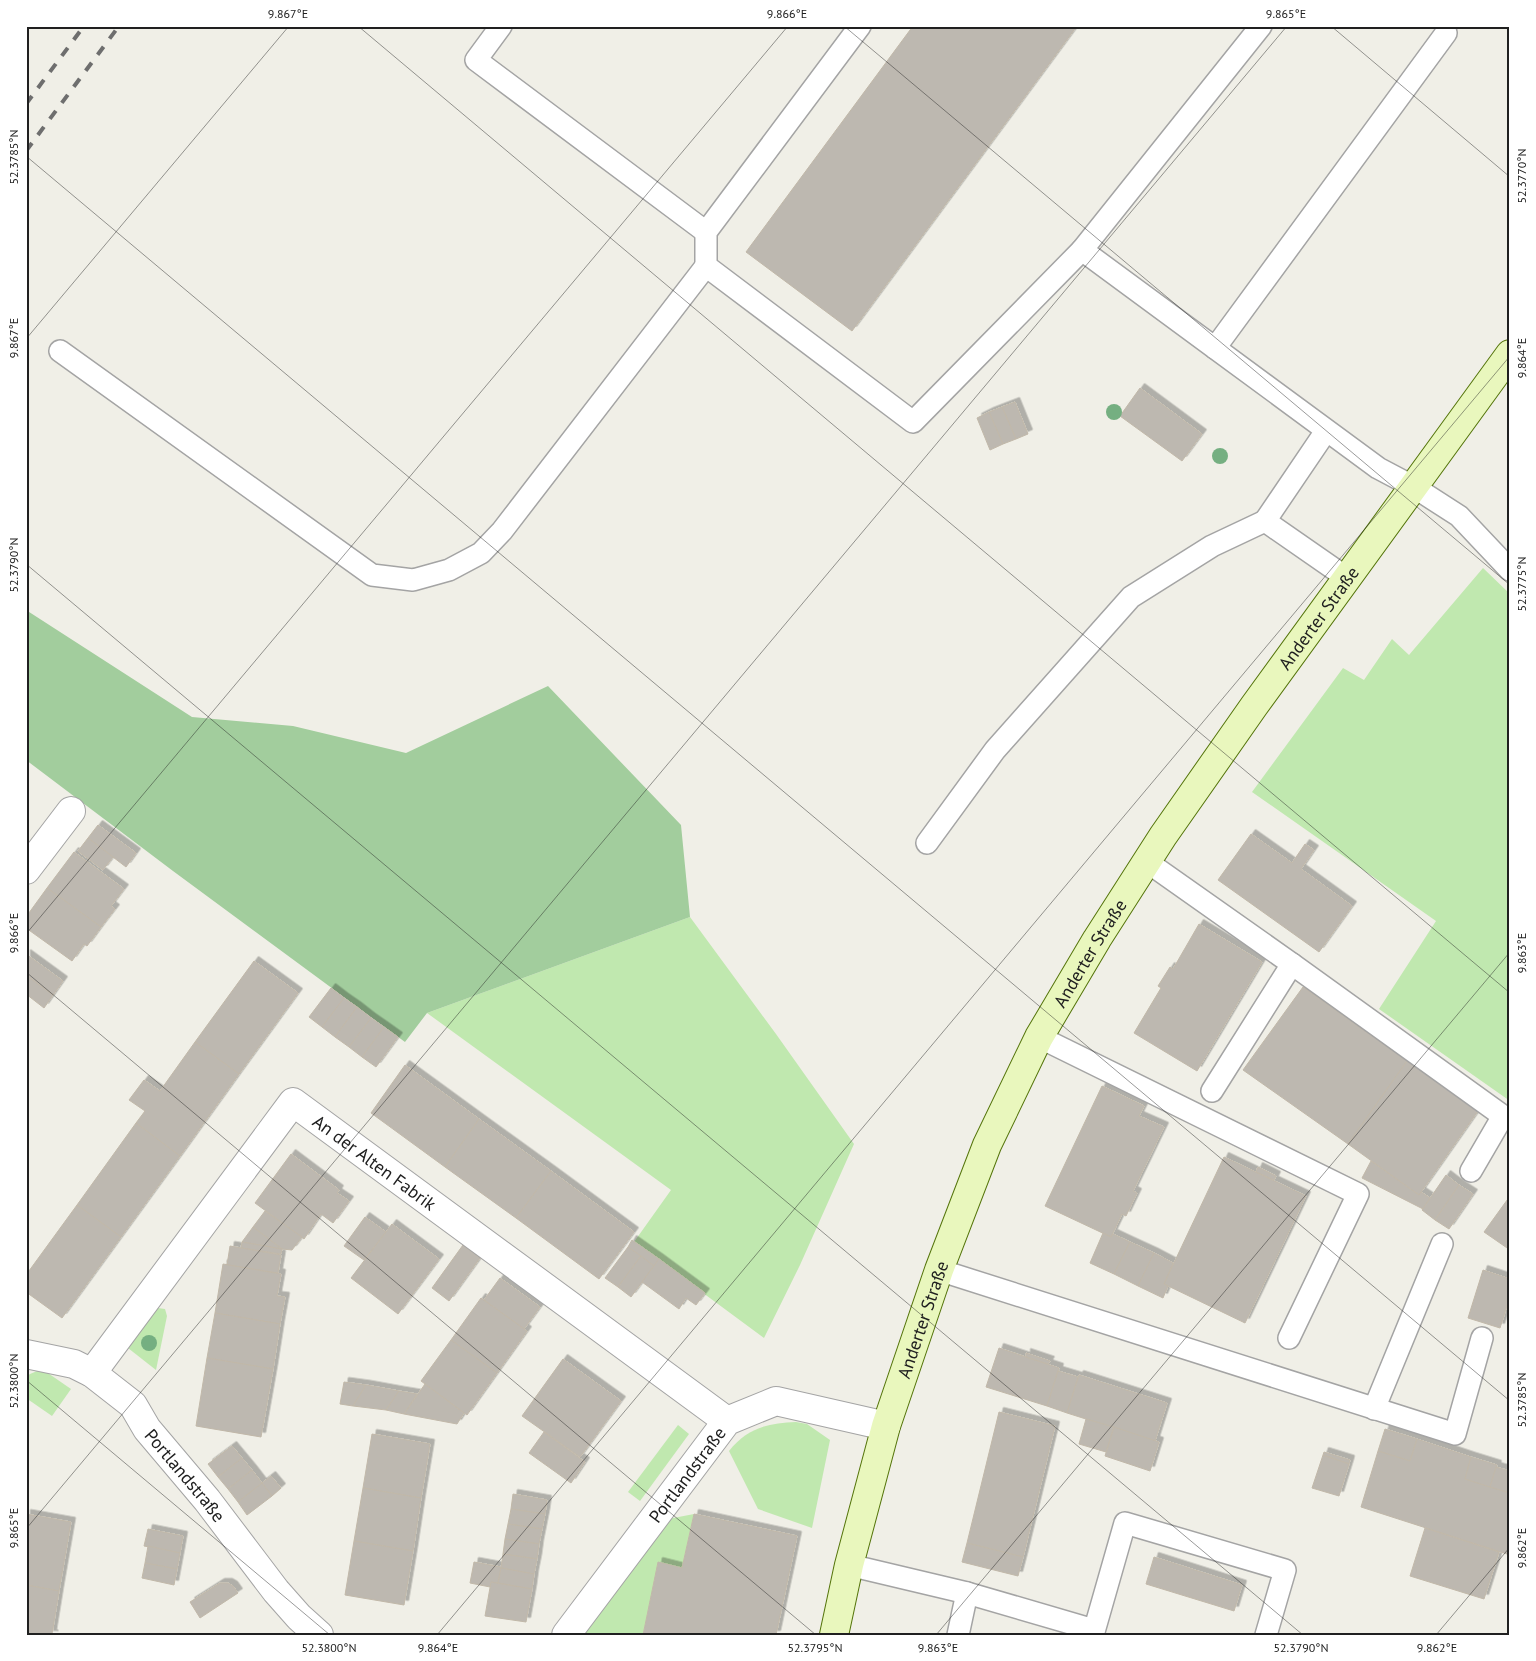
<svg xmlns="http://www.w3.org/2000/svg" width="1536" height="1661" viewBox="0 0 1536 1661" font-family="'PT Sans',sans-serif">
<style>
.grass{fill:#c0e8af}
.forest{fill:#a2cd9d}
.building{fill:#bdb8b0;stroke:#c1b8a9;filter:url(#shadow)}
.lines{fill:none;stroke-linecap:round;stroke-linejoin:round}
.lane-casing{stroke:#a4a4a4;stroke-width:24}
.street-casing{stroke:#a4a4a4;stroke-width:30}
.secondary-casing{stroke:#54740a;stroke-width:30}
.lane{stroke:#fff;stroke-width:21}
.street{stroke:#fff;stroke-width:28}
.secondary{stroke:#e9f7bd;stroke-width:28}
.rail{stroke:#6e6e6e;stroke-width:4;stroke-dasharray:10 10;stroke-linecap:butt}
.tree{fill:#75af81}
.ticks{fill:none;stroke:#202020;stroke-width:1;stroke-opacity:0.45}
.labels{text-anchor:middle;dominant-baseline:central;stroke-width:4;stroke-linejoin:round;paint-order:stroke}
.street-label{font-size:18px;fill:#202020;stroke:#fff}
.neatline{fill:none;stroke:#202020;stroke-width:2}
.ticks-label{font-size:12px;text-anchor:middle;fill:#202020}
</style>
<defs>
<filter id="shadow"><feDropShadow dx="4.5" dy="-4.5" stdDeviation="0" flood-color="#0004"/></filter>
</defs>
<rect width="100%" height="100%" fill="#f0efe7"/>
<!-- grass -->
<g class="grass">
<path d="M 1483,568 L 1510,594 L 1510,1101 L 1379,1009 L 1436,921 L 1252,792 L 1343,668 L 1364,680 L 1392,639 L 1409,655 Z"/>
<path d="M 690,917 L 776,1034 L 854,1144 L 800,1265 L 764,1338 L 634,1242 L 671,1190 L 427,1013 Z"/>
<path d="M 158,1308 L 165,1309 L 167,1316 L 156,1370 L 128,1348 Z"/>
<path d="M 42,1369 L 71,1389 L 52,1416 L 26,1398 L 26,1377 L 30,1374 Z"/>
<path d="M 796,1422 L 807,1424 L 830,1440 L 812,1528 L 758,1509 L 729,1451 C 747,1428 768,1423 796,1422 Z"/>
<path d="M 678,1425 L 689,1434 L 640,1501 L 628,1492 Z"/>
<path d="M 694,1514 L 682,1568 L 658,1563 L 643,1635 L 581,1635 L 663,1520 Z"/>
</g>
<!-- forest -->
<path class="forest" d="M 26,610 L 192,717 L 293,726 L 406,753 L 548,686 L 681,825 L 690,917 L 427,1013 L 405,1042 L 173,871 L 26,760 Z"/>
<!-- building -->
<g class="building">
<path d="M 913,26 L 1077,26 L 852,331 L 746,252 Z"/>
<path d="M 1140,388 L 1202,434 L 1182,461 L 1120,416 Z"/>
<path d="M 1015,402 L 1028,434 L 1016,439 L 1002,407 Z"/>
<path d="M 1002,407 L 1016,439 L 1003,444 L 989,412 Z"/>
<path d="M 989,412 L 1003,444 L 990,450 L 977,418 Z"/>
<path d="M 98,825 L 136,853 L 126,867 L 88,838 Z"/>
<path d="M 1251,834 L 1292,863 L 1305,844 L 1314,850 L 1301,869 L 1352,906 L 1319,952 L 1218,880 Z"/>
<path d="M 88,838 L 113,857 L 103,870 L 78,851 Z"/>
<path d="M 74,852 L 124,889 L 111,906 L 115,909 L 101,927 L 47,888 Z"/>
<path d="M 47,888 L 101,927 L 87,946 L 84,944 L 72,961 L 26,928 L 26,917 Z"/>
<path d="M 1199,924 L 1262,962 L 1197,1071 L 1134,1033 L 1161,988 L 1158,986 L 1170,967 L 1173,969 Z"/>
<path d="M 26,954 L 63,981 L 53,995 L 26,975 Z"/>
<path d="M 254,961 L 298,993 L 239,1074 L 195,1042 Z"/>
<path d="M 26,975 L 53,995 L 44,1008 L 26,994 Z"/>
<path d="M 1303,987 L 1407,1061 L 1348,1144 L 1243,1070 Z"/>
<path d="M 331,988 L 344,998 L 322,1027 L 309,1017 Z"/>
<path d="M 344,998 L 357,1007 L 335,1037 L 322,1027 Z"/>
<path d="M 357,1007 L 371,1018 L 349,1047 L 335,1037 Z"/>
<path d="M 371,1018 L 384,1027 L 362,1057 L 349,1047 Z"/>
<path d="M 384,1027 L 398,1037 L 376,1067 L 362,1057 Z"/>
<path d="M 195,1042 L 239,1074 L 180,1156 L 136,1123 L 145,1111 L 129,1100 L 144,1080 L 160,1091 Z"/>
<path d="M 1407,1061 L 1478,1111 L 1419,1195 L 1348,1144 Z"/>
<path d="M 405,1065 L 479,1119 L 445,1167 L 371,1113 Z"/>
<path d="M 1102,1086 L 1144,1106 L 1139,1116 L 1164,1127 L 1133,1191 L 1137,1193 L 1126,1216 L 1122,1214 L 1111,1237 L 1045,1206 Z"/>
<path d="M 479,1119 L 551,1171 L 516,1218 L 445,1167 Z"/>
<path d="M 136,1123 L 180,1156 L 121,1237 L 77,1205 Z"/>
<path d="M 291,1154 L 339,1190 L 337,1193 L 349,1201 L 333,1223 L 321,1214 L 304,1239 L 255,1203 Z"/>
<path d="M 1224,1157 L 1306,1196 L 1245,1323 L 1164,1284 Z"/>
<path d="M 1371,1161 L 1419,1195 L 1421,1192 L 1430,1198 L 1423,1209 L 1362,1178 Z"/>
<path d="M 1258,1167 L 1276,1176 L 1274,1180 L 1256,1172 Z"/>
<path d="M 551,1171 L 634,1232 L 599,1279 L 516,1218 Z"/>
<path d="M 1446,1175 L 1459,1185 L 1435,1220 L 1422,1210 Z"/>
<path d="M 1459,1185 L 1473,1194 L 1449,1229 L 1435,1220 Z"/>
<path d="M 1510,1196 L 1510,1250 L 1484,1232 Z"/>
<path d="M 77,1205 L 121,1237 L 62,1318 L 26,1292 L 26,1275 Z"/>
<path d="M 265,1211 L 302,1237 L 292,1250 L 282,1249 L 253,1227 Z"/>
<path d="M 365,1217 L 386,1232 L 364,1260 L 344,1246 Z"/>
<path d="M 392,1224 L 439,1259 L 398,1314 L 351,1278 Z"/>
<path d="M 253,1227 L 282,1249 L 242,1242 Z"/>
<path d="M 1103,1233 L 1111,1237 L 1113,1234 L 1130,1242 L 1114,1274 L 1090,1263 Z"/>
<path d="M 632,1240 L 659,1259 L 654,1266 L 628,1247 Z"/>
<path d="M 242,1242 L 282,1249 L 281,1254 L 241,1248 Z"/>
<path d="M 1130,1242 L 1154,1253 L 1138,1286 L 1114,1274 Z"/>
<path d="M 463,1245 L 480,1258 L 449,1301 L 432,1288 Z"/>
<path d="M 230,1246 L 281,1255 L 278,1273 L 227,1265 Z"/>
<path d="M 628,1247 L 641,1256 L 618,1287 L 605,1278 Z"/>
<path d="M 1154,1253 L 1173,1263 L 1164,1284 L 1168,1286 L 1163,1298 L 1138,1286 Z"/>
<path d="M 641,1256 L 654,1266 L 631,1297 L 618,1287 Z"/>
<path d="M 659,1259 L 705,1293 L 696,1305 L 686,1298 L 679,1309 L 642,1282 Z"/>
<path d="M 223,1264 L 281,1274 L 277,1296 L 285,1297 L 280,1324 L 215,1313 Z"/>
<path d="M 1483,1270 L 1510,1279 L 1510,1296 L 1500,1328 L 1468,1318 Z"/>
<path d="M 500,1278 L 540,1307 L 524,1329 L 484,1300 Z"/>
<path d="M 481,1298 L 527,1331 L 497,1373 L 451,1340 Z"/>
<path d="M 215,1313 L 280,1324 L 273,1369 L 207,1358 Z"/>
<path d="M 451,1340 L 497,1373 L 467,1415 L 421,1381 Z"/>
<path d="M 999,1348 L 1059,1368 L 1047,1406 L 986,1387 Z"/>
<path d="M 1026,1353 L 1050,1361 L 1048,1364 L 1026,1357 Z"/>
<path d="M 207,1358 L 273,1369 L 261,1437 L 196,1426 Z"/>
<path d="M 563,1359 L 621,1401 L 580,1457 L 522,1416 Z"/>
<path d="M 1058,1371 L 1078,1377 L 1067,1413 L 1047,1406 Z"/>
<path d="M 1079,1375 L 1167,1403 L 1155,1441 L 1067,1413 Z"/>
<path d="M 344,1382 L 366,1385 L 353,1406 L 340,1404 Z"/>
<path d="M 425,1384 L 464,1413 L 457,1424 L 404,1414 Z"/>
<path d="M 366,1385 L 399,1391 L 386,1410 L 353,1406 Z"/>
<path d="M 399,1391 L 417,1394 L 404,1414 L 386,1410 Z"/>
<path d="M 999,1412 L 1055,1426 L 1023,1557 L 967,1543 Z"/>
<path d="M 1086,1419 L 1114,1427 L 1106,1452 L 1079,1444 Z"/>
<path d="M 1114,1427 L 1159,1442 L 1150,1471 L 1105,1456 Z"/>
<path d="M 1385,1429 L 1417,1439 L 1410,1461 L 1378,1451 Z"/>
<path d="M 544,1432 L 585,1462 L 571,1483 L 529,1453 Z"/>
<path d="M 372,1434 L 430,1444 L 421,1498 L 363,1488 Z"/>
<path d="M 1417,1439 L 1471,1457 L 1465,1479 L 1510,1493 L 1510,1555 L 1361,1507 L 1378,1451 L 1410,1461 Z"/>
<path d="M 232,1446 L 242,1458 L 218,1477 L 208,1464 Z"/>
<path d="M 1324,1452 L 1350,1460 L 1349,1464 L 1323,1455 Z"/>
<path d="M 1323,1455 L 1349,1464 L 1339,1496 L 1312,1488 Z"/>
<path d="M 1471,1457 L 1497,1465 L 1490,1487 L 1465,1479 Z"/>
<path d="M 242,1458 L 252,1470 L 228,1489 L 218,1477 Z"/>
<path d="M 1496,1467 L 1510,1471 L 1510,1493 L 1490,1487 Z"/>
<path d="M 252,1470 L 262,1483 L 238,1502 L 228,1489 Z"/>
<path d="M 271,1476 L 281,1488 L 272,1496 L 262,1483 Z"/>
<path d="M 262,1483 L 272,1496 L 247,1515 L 238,1502 Z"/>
<path d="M 363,1488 L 421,1498 L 413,1551 L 354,1541 Z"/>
<path d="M 513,1494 L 547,1500 L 545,1514 L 511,1509 Z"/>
<path d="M 511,1509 L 545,1514 L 542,1529 L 508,1524 Z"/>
<path d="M 26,1514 L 71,1522 L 59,1591 L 26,1585 Z"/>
<path d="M 694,1514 L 797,1536 L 776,1635 L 643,1635 L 658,1562 L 682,1568 Z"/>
<path d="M 508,1524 L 542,1529 L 539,1544 L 505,1539 Z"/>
<path d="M 1425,1528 L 1499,1552 L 1484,1599 L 1410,1576 Z"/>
<path d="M 148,1529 L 183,1536 L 180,1553 L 144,1546 Z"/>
<path d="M 505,1539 L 539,1544 L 537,1559 L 503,1554 Z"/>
<path d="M 354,1541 L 413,1551 L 404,1605 L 345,1595 Z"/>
<path d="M 967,1543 L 1023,1557 L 1018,1576 L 962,1562 Z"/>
<path d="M 148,1546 L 180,1553 L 177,1569 L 145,1563 Z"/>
<path d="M 503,1554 L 537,1559 L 534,1574 L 501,1568 Z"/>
<path d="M 1154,1557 L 1242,1585 L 1234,1611 L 1146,1584 Z"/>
<path d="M 474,1562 L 501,1567 L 498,1583 L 491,1582 L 490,1587 L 470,1583 Z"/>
<path d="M 145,1563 L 177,1569 L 174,1585 L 142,1578 Z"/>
<path d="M 501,1568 L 534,1574 L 532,1589 L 498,1583 Z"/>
<path d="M 491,1582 L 532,1589 L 526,1622 L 485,1616 Z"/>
<path d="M 220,1583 L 228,1583 L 233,1586 L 238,1593 L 200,1618 L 190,1602 Z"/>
<path d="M 26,1585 L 59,1591 L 52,1634 L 54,1635 L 26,1635 Z"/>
</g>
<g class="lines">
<defs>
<g id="lane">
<path d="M 501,26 L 476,60 L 706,232"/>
<path d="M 860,26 L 706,232 L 706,266 L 913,422 L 1082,250"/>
<path d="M 1446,33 L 1215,348 L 1378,468 L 1414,487 L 1459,516 L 1510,570"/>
<path d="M 1215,348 L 1082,250 L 1261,26"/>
<path d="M 60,351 L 372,575 L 413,580 L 449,570 L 481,553 L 502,531 L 706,266"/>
<path d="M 1326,431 L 1265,521 L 1347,578"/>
<path d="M 927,843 L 995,750 L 1131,597 L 1212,546 L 1265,521"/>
<path d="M 1146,861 L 1292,964 L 1212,1091"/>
<path d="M 1292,964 L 1503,1116 L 1471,1171"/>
<path d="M 1039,1037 L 1358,1194 L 1289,1338"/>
<path d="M 939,1270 L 1455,1434 L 1482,1338"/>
<path d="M 1374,1409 L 1442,1244"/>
<path d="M 849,1565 L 967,1593 L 1094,1630"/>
<path d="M 958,1635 L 967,1593"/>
<path d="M 1093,1635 L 1125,1523 L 1285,1570 L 1266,1635"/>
</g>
<g id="street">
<path d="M 26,870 L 71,811"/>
<path id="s1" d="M 26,1354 L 74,1364 L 92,1373 L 133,1405 L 147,1429 L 207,1500 L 276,1591 L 299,1617 L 319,1635"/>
<path id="s2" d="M 92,1373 L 293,1102 L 727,1421"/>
<path id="s3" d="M 566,1635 L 727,1421 L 776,1401 L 886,1426"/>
</g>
<g id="secondary">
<path id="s4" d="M 834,1635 L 849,1565 L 886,1426 L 939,1270 L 987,1145 L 1039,1037 L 1097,939 L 1163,836 L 1254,706 L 1510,354"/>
</g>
</defs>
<!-- lane casing -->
<use href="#lane" class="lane-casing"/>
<!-- street casing -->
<use href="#street" class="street-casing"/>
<!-- secondary casing -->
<use href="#secondary" class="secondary-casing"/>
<!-- lane -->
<use href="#lane" class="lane"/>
<!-- street -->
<use href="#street" class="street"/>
<!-- secondary -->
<use href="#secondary" class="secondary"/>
<!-- rail -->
<g class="rail">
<path d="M 26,104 L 84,26"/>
<path d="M 26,151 L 119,26"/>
</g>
</g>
<!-- trees -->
<g class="tree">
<circle cx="1114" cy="412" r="8"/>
<circle cx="1220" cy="456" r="8"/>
<circle cx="149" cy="1343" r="8"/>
</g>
<!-- ticks -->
<path class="ticks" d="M 358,26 L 1510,993M 844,26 L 1510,585M 1331,26 L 1510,177M 26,156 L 1510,1401M 26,339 L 289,26M 26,564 L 1303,1635M 26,934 L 788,26M 26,972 L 816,1635M 26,1380 L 330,1635M 26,1529 L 1287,26M 437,1635 L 1510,356M 936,1635 L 1510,952M 1436,1635 L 1510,1547"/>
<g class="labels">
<!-- street labels -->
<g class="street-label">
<text stroke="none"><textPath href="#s4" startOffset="1138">Anderter Straße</textPath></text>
<text stroke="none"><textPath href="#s4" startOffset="732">Anderter Straße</textPath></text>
<text stroke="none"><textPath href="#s2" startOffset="439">An der Alten Fabrik</textPath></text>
<text stroke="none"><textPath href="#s4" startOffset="328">Anderter Straße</textPath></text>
<text stroke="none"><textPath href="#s3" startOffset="201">Portlandstraße</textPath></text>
<text stroke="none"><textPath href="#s1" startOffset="209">Portlandstraße</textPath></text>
</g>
</g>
<!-- border -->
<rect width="1536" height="1661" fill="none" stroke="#ffffff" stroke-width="55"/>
<rect x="28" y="28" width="1480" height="1606" class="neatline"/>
<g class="ticks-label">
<text x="288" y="18">9.867°E</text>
<text x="787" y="18">9.866°E</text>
<text x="1286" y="18">9.865°E</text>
<text transform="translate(14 157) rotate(-90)" y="4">52.3785°N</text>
<text transform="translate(1522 176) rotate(-90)" y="4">52.3770°N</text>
<text transform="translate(14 338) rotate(-90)" y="4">9.867°E</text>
<text transform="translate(1522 358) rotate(-90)" y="4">9.864°E</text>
<text transform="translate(14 565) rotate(-90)" y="4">52.3790°N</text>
<text transform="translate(1522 584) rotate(-90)" y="4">52.3775°N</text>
<text transform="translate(14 933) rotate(-90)" y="4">9.866°E</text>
<text transform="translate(1522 953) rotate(-90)" y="4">9.863°E</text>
<text transform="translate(14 1381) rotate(-90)" y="4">52.3800°N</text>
<text transform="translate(1522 1400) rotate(-90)" y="4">52.3785°N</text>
<text transform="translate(14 1528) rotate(-90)" y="4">9.865°E</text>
<text transform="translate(1522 1548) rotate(-90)" y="4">9.862°E</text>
<text x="329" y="1652">52.3800°N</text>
<text x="438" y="1652">9.864°E</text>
<text x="815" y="1652">52.3795°N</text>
<text x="938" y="1652">9.863°E</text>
<text x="1301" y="1652">52.3790°N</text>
<text x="1437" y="1652">9.862°E</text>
</g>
</svg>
